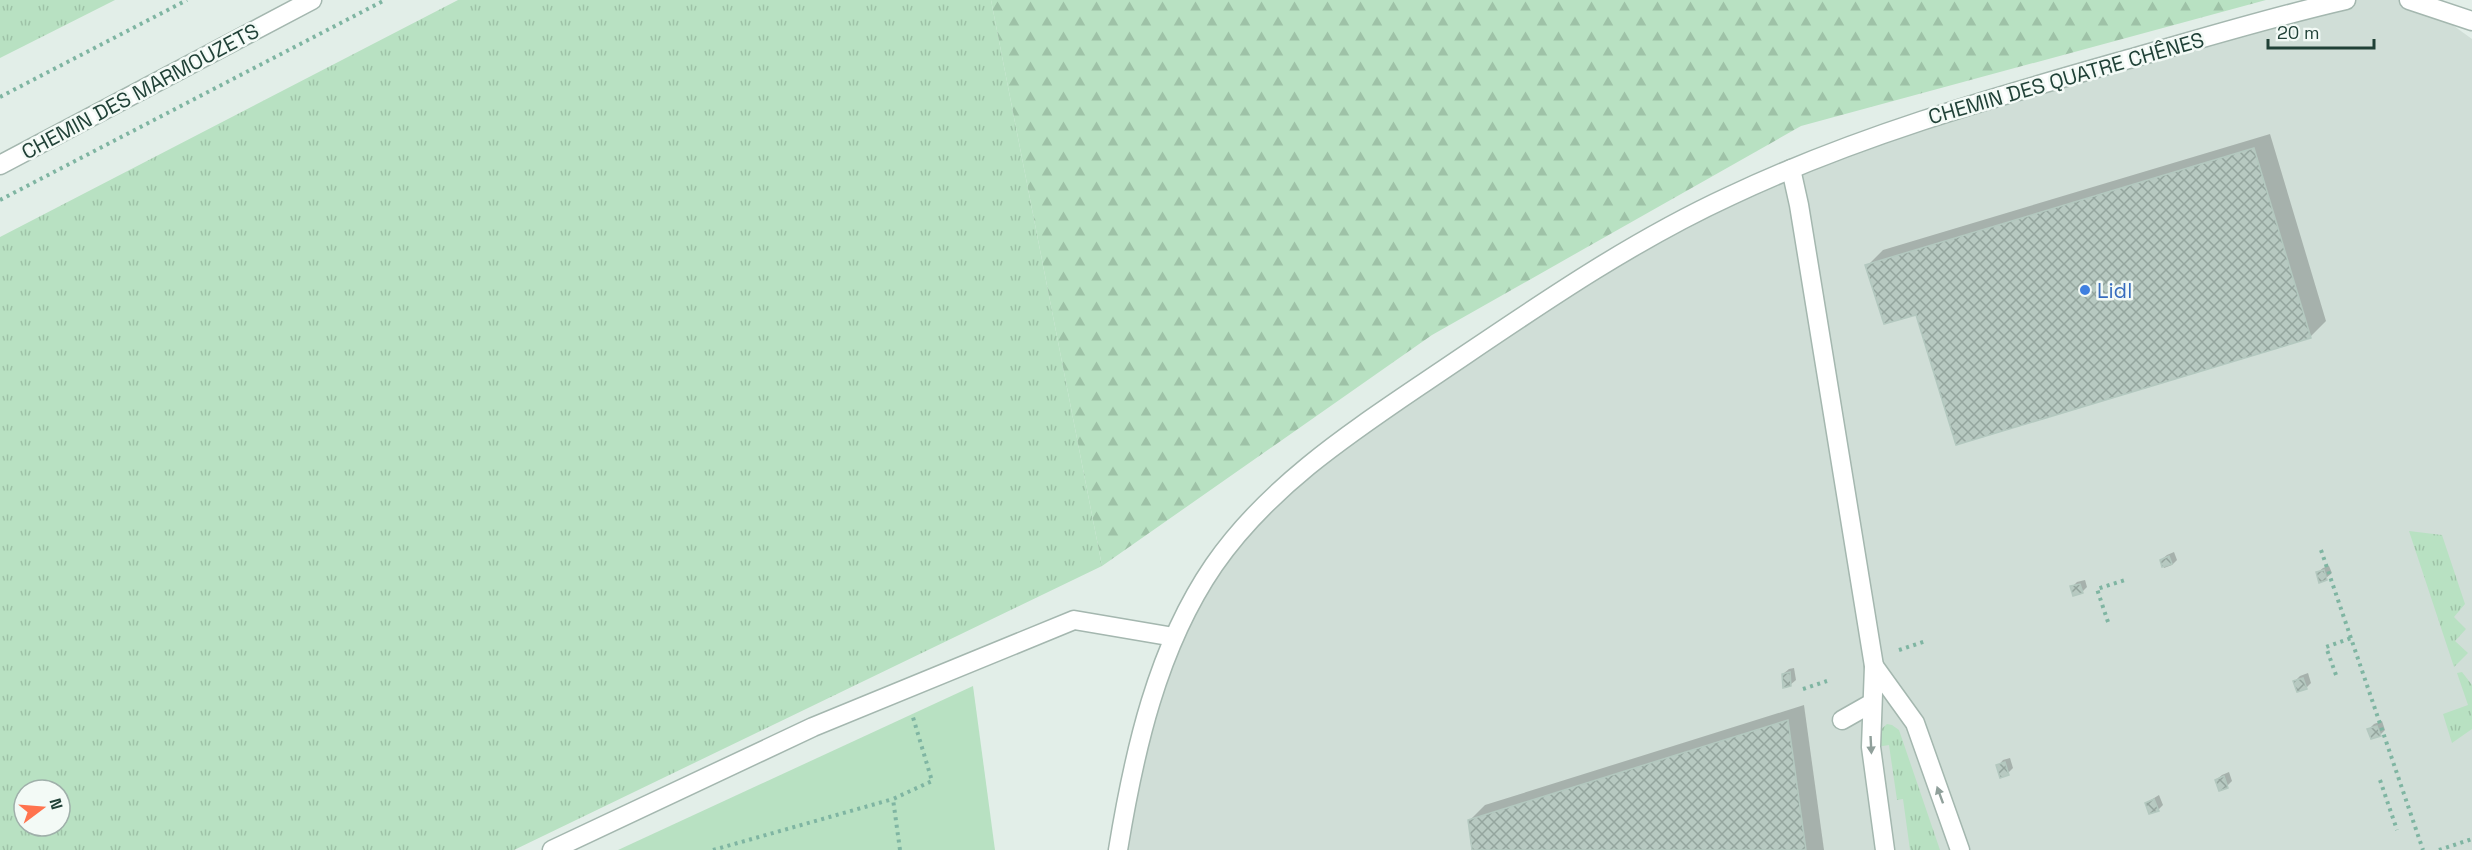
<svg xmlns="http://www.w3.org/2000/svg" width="2472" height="850" viewBox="0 0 2472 850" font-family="'Space Grotesk',sans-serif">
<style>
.built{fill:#d0ded7}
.grass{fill:url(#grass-tufts);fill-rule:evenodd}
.forest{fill:url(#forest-firs)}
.garden{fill:#b8e1c2}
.shadow{fill:#0003}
.building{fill:url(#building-cross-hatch);stroke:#b3c8bf;stroke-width:1.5}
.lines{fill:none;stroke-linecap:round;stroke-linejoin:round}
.lane-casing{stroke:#a4b7af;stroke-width:21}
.street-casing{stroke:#a4b7af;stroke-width:21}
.path{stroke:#7fb5a2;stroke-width:4;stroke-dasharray:3 4.5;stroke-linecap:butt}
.lane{stroke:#fff;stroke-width:18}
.street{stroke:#fff;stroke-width:18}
.oneway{fill:#90a09b}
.shop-dot{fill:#3f7fe0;stroke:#f3faf6;stroke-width:2}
.labels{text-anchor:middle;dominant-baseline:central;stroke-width:5;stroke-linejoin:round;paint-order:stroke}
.street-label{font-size:21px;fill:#204137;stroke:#f3faf6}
.shop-label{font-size:21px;fill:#366cbe;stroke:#f3faf6;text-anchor:start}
</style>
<defs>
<pattern id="grass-tufts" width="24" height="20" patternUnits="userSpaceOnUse" patternTransform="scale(1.5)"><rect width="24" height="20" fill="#b8e1c2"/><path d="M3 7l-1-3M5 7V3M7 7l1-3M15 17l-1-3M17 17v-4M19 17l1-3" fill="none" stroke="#9ec2a7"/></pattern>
<pattern id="forest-firs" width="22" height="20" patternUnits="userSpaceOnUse" patternTransform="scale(1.5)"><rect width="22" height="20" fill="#b8e1c2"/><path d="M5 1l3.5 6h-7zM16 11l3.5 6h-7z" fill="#9ec2a7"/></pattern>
<pattern id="building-cross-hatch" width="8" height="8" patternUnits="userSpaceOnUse" patternTransform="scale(1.5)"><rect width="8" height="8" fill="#b7c9c1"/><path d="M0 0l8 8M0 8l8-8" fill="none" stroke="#94a59e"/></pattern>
</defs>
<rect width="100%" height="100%" fill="#e2eee8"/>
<!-- built -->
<path class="built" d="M 2346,0 L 2409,0 L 2422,3 L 2472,39 L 2472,850 L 1118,850 L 1174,637 L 1255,515 L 1545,300 L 1791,169 Z"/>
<!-- grass -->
<g class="grass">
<path d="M 0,0 L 115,0 L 0,58 Z"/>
<path d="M 458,0 L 991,0 L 1102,566 L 514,850 L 0,850 L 0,237 ZM 24,790 L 60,790 L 60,826 L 24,826 Z"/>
<path d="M 2409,531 L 2442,535 L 2465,604 L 2454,617 L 2466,629 L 2455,641 L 2468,653 L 2454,667 Z"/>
<path d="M 2462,672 L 2472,685 L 2472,729 L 2452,743 L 2443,714 L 2468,705 L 2457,673 Z"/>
<path d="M 1887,724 L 1892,725 L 1899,730 L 1940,850 L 1910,850 L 1903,799 L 1897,800 L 1889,745 L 1877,747 L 1878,732 Z"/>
</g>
<!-- forest -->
<path class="forest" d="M 991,0 L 2266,0 L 1801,126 L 1432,335 L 1102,566 Z"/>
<!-- garden -->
<path class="garden" d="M 973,686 L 995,850 L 618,850 Z"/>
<!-- shadow -->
<g class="shadow">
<path d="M 2270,134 L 2326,321 L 2311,336 L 1957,443 L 1917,313 L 1867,266 L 1883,250 Z"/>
<path d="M 2174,552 L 2177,560 L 2172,565 L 2164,568 L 2161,560 L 2167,555 Z"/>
<path d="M 2329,566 L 2332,573 L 2326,578 L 2317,573 L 2323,568 Z"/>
<path d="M 2085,580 L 2087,587 L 2082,592 L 2072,587 L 2077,582 Z"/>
<path d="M 1794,668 L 1796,680 L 1790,685 L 1783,674 L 1789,669 Z"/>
<path d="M 2308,673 L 2311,683 L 2306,688 L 2295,681 L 2300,676 Z"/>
<path d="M 1804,705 L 1824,850 L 1474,850 L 1469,821 L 1485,805 Z"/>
<path d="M 2382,721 L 2385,730 L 2380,735 L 2369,729 L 2374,724 Z"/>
<path d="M 2010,758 L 2013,768 L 2008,773 L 1998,766 L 2003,760 Z"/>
<path d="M 2229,772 L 2232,781 L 2227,786 L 2216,780 L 2222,775 Z"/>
<path d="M 2159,795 L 2163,805 L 2158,810 L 2146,803 Z"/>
</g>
<!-- building -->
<g class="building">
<path d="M 2254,148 L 2311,338 L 1956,445 L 1916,315 L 1884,324 L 1865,265 Z"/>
<path d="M 2169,556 L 2172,564 L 2162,567 L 2160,560 Z"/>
<path d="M 2324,570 L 2327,580 L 2319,583 L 2316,572 Z"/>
<path d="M 2080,584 L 2083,593 L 2073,596 L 2070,586 Z"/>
<path d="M 1790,672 L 1791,686 L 1783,688 L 1782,674 Z"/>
<path d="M 2303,678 L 2307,689 L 2297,692 L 2293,681 Z"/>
<path d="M 1788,720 L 1806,850 L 1472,850 L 1468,820 Z"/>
<path d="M 2377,726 L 2381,736 L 2371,739 L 2367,729 Z"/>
<path d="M 2005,762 L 2009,775 L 2000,778 L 1996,765 Z"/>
<path d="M 2224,776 L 2228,788 L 2219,791 L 2215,780 Z"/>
<path d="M 2154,799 L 2159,811 L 2149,814 L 2145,803 Z"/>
</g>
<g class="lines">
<defs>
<g id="lane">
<path d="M 0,165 L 312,0"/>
<path d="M 1791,169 L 1799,205 L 1874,666 L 1871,747 L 1885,850"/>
<path d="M 1874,666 L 1915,723 L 1960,850"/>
<path d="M 1842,720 L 1872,703"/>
<path d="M 552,850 L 813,727 L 1074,620 L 1174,637"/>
</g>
<g id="street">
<path d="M 2409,0 L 2472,21"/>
<path d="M 1118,850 C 1134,752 1157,648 1214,565 C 1271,483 1356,429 1437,374 C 1532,310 1626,244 1730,196 C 1857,136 1988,99 2122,61 C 2197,40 2271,17 2346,0"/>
</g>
</defs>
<!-- lane casing -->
<use href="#lane" class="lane-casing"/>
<!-- street casing -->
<use href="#street" class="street-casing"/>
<!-- path -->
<g class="path">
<path d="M 0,97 L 187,0"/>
<path d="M 0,200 L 385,0"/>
<path d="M 2321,550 L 2423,850"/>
<path d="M 2108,622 L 2097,589 L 2125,580"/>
<path d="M 1899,650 L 1926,641"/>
<path d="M 2336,675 L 2326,647 L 2351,638"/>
<path d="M 1803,689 L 1827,681"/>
<path d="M 2380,780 L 2397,830"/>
<path d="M 713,850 L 893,799"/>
<path d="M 900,850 L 893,799 L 932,781 L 912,714"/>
<path d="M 2439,850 L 2472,839"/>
</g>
<!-- lane -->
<use href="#lane" class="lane"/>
<!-- street -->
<use href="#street" class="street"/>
</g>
<!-- one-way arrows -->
<defs><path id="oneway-solid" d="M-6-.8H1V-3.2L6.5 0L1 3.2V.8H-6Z" transform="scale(1.5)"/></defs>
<g class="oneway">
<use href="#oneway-solid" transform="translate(1871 745) rotate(87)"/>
<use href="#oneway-solid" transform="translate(1940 795) rotate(-110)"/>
</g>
<!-- markers -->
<circle class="shop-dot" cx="2085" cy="290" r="6"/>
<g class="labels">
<!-- street labels -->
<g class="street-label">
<text transform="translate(2066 78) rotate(-16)">CHEMIN DES QUATRE CHÊNES</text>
<text transform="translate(140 91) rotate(-28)">CHEMIN DES MARMOUZETS</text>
</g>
<!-- shop labels -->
<g class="shop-label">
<text x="2097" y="290">Lidl</text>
</g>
</g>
<!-- north arrow -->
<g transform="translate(42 808) rotate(74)"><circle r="28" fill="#f3faf6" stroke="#9fb0aa" stroke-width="1.5"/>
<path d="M0-4.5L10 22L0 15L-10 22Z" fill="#ff734e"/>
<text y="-9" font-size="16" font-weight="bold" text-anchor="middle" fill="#204137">N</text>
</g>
<!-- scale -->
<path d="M2268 39v9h106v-9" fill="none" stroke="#204137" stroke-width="3"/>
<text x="2277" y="39" font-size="18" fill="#204137" stroke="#f3faf6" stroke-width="4.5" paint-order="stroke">20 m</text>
</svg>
